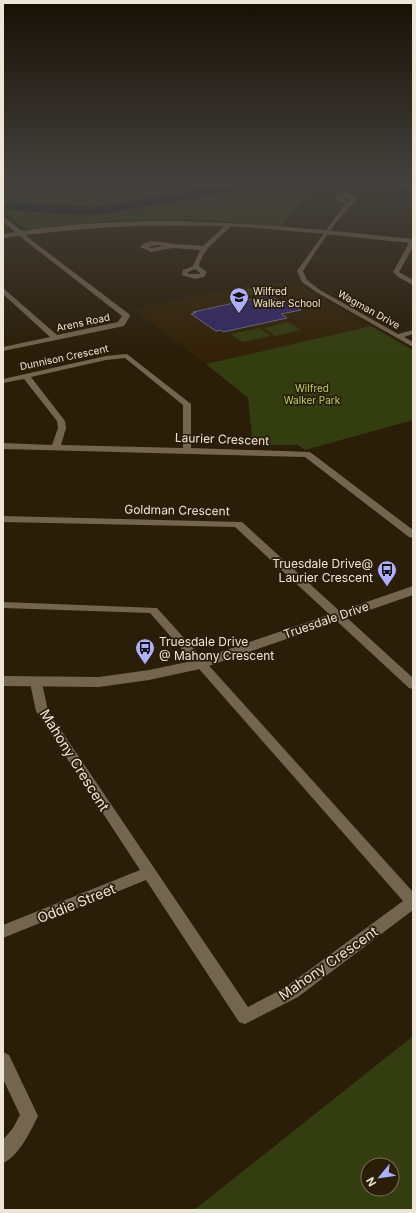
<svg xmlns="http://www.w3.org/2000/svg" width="416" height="1213" viewBox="0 0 416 1213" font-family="Inter,sans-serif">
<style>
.built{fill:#332207}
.green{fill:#343d10;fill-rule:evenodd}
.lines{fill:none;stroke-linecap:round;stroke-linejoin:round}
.stream{stroke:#051315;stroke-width:2}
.river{fill:#051315;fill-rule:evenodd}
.building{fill:#332966;stroke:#6e6d86}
.minor{fill:#74654f;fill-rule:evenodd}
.tertiary{fill:#74654f;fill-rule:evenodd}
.labels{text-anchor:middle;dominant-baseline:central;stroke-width:3.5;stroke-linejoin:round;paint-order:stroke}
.far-poi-label{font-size:10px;fill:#eee5d9;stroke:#2a1e09;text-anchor:start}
.far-street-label{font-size:10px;fill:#eee5d9;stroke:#2a1e09}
.far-park-label{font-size:10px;fill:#b9d067;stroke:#2a1e09}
.street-label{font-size:12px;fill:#eee5d9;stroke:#2a1e09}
.poi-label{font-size:12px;fill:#eee5d9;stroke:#2a1e09;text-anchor:end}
.near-street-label{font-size:14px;fill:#eee5d9;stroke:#2a1e09}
</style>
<rect width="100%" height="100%" fill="#2a1e09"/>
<!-- built -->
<path class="built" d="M 294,282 L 371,326 L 206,364 L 132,309 L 251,285 Z"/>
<!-- green -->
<g class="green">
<path d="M 113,184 L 329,184 L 311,188 L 300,205 L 281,227 C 241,223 200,218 159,219 C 116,220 74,224 31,229 L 24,228 L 3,210 L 3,195 L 113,188 Z"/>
<path d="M 253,288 L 262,293 L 241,297 L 233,292 Z"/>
<path d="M 288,322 L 301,330 L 275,336 L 264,328 Z"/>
<path d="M 371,326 L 413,350 L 413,420 L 305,450 L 298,445 L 253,445 L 248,398 L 206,364 Z"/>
<path d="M 259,328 L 271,336 L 242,342 L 231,334 Z"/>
<path d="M 413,1036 L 413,1210 L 191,1210 L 198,1207 ZM 368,1165 L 392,1165 L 392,1189 L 368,1189 Z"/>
</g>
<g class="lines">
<!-- stream -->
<g class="stream">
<path d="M 212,190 L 216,191"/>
<path d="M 199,197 L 202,193"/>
<path d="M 137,209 L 155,201"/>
</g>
<!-- river -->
<path class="river" d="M 233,184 L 260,184 L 255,187 L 98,215 L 77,215 L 11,210 L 7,209 L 5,206 L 7,203 L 11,202 L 98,207 Z"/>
</g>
<!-- building -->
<path class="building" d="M 270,295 L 283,304 L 289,302 L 301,310 L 281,314 L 287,318 L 223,332 L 221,330 L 216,331 L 191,314 L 196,313 L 193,312 Z"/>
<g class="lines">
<!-- minor -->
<g class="minor">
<path d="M 405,184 L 411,184 L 413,186 L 413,190 L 405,187 Z"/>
<path d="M 346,193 L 355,196 L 356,201 C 335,220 319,247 303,271 L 307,280 L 320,290 L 398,334 L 413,330 L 413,334 L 404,337 L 413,342 L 413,347 L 316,292 L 302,282 L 297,271 L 345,204 L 337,200 L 335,196 ZM 341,197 L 350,198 L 350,200 L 348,202 Z"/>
<path d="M 227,224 L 232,225 C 220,239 203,247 199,266 L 207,272 L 204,277 L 195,279 L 182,275 L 183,270 L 193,266 L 200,250 L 173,248 L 151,252 L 140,247 C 149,237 162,243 174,244 C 184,245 194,245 203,246 ZM 158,245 L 163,246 L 152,248 L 148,247 ZM 195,269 L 200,273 L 200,274 L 188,274 L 188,272 Z"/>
<path d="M 22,236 L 26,236 L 129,314 L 130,316 L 124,326 L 3,351 L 3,347 L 50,337 L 3,294 L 3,288 L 57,335 L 118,322 L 122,316 L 22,238 Z"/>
<path d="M 413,239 L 413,247 L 399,272 L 413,280 L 413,285 L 398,277 L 393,272 L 410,241 Z"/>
<path d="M 127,354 L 191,404 L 191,448 L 310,452 L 413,530 L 413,538 L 409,537 L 305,457 L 3,449 L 3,443 L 52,445 L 58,428 L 57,421 L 24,379 L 3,383 L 3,379 L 106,356 ZM 125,358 L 183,405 L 183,448 L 61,445 L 66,428 L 65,421 L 31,377 L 106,360 Z"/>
<path d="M 3,516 L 242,522 L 413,678 L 413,689 L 409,688 L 235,527 L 3,522 Z"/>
<path d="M 3,602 L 157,608 L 413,892 L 413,910 L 298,997 L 245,1024 L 239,1022 L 146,880 L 3,938 L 3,925 L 140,870 L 36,711 L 30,683 L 32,680 L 40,680 L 42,683 L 48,711 L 248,1007 L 286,987 L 403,901 L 150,613 L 3,608 Z"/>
<path d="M 3,1052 L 9,1055 L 38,1116 C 31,1131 18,1157 3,1163 L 3,1140 L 13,1128 L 20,1115 L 3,1079 Z"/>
</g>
<!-- tertiary -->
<g class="tertiary">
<path d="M 3,216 L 22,231 C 153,211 283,226 413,239 L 413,243 C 347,237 281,228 214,226 C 151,224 89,227 27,235 L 27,238 L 24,238 L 19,236 L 3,238 L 3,234 L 15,232 L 3,222 Z"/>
<path d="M 413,586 L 413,595 L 200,669 L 149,680 L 99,687 L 3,686 L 3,676 L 99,677 L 149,670 L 197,660 Z"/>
</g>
</g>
<!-- sky -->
<linearGradient id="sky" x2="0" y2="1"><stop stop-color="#171005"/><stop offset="0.52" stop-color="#44413e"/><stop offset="1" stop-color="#44413e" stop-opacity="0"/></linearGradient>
<rect width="416" height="354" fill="url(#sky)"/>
<!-- icons -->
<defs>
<symbol id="school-pin" viewBox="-11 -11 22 30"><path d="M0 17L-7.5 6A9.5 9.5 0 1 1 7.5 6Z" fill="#aeaefb" stroke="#2a1e09"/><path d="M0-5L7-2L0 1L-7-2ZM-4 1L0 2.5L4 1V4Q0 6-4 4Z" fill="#111"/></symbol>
<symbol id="bus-pin" viewBox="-11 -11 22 30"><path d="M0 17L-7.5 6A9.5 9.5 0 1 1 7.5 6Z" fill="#aeaefb" stroke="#2a1e09"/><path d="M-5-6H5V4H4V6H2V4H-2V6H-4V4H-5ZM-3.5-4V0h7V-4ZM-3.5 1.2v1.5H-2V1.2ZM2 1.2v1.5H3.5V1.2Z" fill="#111"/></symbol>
</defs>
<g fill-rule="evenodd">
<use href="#school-pin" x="228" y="286" width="22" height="30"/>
<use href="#bus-pin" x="376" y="559" width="22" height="30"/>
<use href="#bus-pin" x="134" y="637" width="22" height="30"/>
</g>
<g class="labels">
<!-- far-poi labels -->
<g class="far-poi-label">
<text x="253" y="291">Wilfred<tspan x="253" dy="12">Walker School</tspan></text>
</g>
<!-- far-street labels -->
<g class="far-street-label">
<text transform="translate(369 309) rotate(29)">Wagman Drive</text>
<text transform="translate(83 322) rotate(-12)">Arens Road</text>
<text transform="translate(64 357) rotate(-12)">Dunnison Crescent</text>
</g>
<!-- far-park labels -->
<g class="far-park-label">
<text x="312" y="388">Wilfred<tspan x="312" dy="12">Walker Park</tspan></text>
</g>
<!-- street labels -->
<g class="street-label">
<text transform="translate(222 439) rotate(2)">Laurier Crescent</text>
<text transform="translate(177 510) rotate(1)">Goldman Crescent</text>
<text transform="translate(326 620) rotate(-19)">Truesdale Drive</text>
</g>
<!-- poi labels -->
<g class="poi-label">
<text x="373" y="563">Truesdale Drive@<tspan x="373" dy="14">Laurier Crescent</tspan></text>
<text x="159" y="641" text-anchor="start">Truesdale Drive<tspan x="159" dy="14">@ Mahony Crescent</tspan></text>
</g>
<!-- near-street labels -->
<g class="near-street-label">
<text transform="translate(75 760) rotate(58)">Mahony Crescent</text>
<text transform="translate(76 903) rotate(-22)">Oddie Street</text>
<text transform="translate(328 963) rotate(-35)">Mahony Crescent</text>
</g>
</g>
<!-- border -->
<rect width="416" height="1213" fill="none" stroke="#eee5d9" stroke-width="8"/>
<!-- north arrow -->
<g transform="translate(380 1177) rotate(241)"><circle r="19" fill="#2a1e09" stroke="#786e5c"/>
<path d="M0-3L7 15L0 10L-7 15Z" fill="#aeaefb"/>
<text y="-6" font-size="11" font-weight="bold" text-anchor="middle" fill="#eee5d9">N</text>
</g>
</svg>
